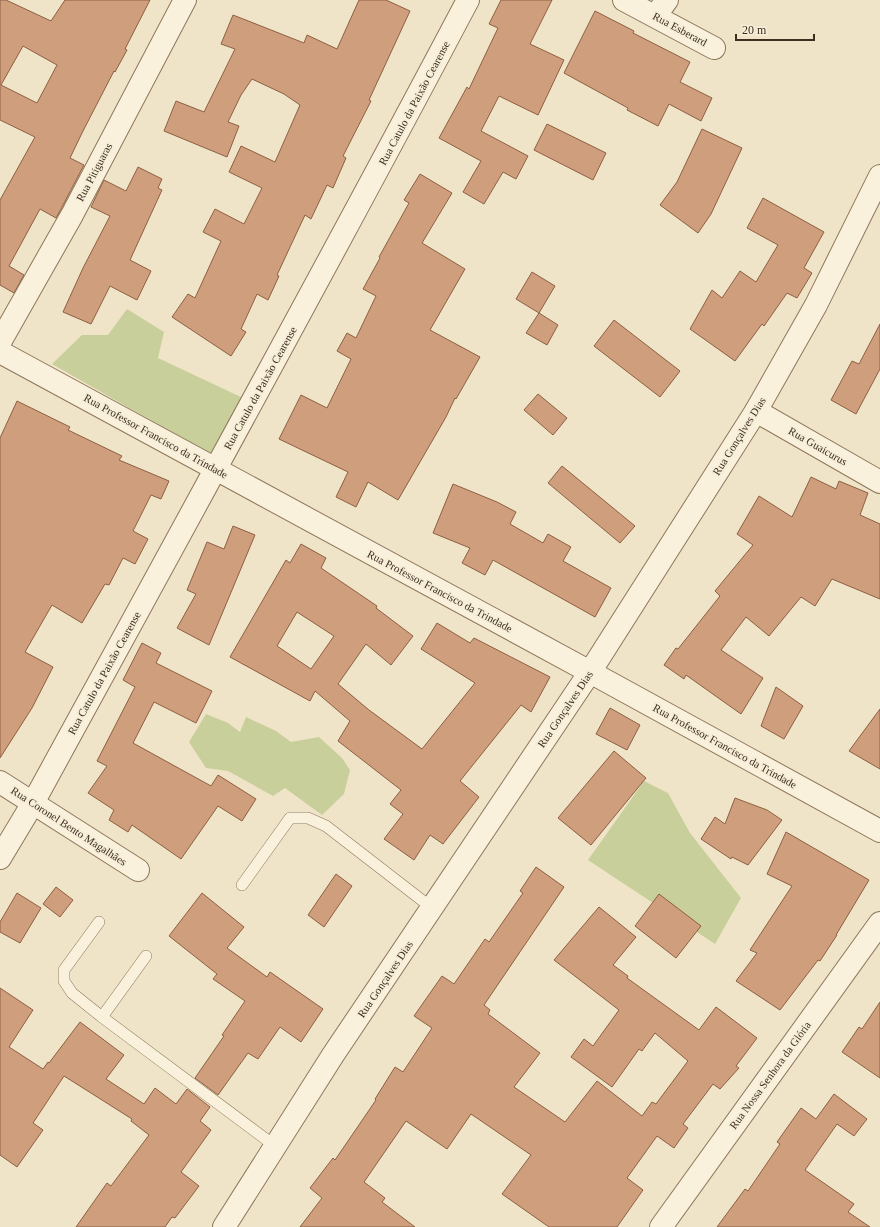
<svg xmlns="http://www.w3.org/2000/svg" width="880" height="1227" viewBox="0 0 880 1227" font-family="Georgia,serif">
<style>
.green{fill:#c9cf9b}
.building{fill:#cf9f7d;stroke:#8d5f41;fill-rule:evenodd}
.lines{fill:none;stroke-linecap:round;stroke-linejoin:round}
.service-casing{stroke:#8d765c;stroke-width:12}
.minor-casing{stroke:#8d765c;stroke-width:24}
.service{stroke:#faf1dc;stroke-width:11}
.minor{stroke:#faf1dc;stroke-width:22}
.labels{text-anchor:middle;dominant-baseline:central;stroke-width:4;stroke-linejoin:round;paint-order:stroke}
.street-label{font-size:11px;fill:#3d2e20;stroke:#f7eed8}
</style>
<rect width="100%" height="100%" fill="#f0e4c8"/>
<!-- green -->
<g class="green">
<path d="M 127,309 L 164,332 L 158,358 L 243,398 L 210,454 L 52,364 L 82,335 L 108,335 Z"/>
<path d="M 206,714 L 228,723 L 240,732 L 246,717 L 276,731 L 291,742 L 319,737 L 342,758 L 350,770 L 344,794 L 322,815 L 285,788 L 273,796 L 228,771 L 206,768 L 189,742 Z"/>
<path d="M 644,781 L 668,793 L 690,833 L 741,898 L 715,944 L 588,860 Z"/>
</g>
<!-- building -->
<g class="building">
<path d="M 0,0 L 6,0 L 51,21 L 65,0 L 150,0 L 125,49 L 127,50 L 115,72 L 114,71 L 83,131 L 70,158 L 84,165 L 61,209 L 56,218 L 40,209 L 9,266 L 24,275 L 14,293 L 0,285 L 0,200 L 35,137 L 0,120 ZM 23,46 L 57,65 L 37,103 L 1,85 Z"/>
<path d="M 359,0 L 386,0 L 410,11 L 369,100 L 371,101 L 343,156 L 346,158 L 333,188 L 327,185 L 311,219 L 305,215 L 277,275 L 279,276 L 268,300 L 257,294 L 241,329 L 246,332 L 231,356 L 172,317 L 188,294 L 195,298 L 221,241 L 203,232 L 215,209 L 244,224 L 262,188 L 229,172 L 241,146 L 275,162 L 300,105 L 284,94 L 252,79 L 241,95 L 228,122 L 239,126 L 227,157 L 164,131 L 176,101 L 204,112 L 235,49 L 221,44 L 233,15 L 304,43 L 307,35 L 337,49 Z"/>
<path d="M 501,0 L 552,0 L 530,44 L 564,60 L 538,115 L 499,96 L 481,131 L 528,156 L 516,179 L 503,172 L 484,204 L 463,192 L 481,161 L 439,138 L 467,87 L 469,89 L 498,28 L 489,24 Z"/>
<path d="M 595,11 L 634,31 L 633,33 L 690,62 L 680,82 L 712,98 L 701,121 L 669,104 L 658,126 L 627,110 L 628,108 L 564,73 Z"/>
<path d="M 547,124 L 606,153 L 593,180 L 534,150 Z"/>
<path d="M 702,129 L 742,148 L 711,214 L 698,233 L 660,205 L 677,182 Z"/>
<path d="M 138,167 L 162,179 L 158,188 L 162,190 L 130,260 L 151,271 L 137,300 L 110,286 L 91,324 L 63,312 L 83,268 L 110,216 L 91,207 L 104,180 L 126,191 Z"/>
<path d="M 420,174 L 452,193 L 422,243 L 465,269 L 430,330 L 480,357 L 456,399 L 455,398 L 446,417 L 398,500 L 368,482 L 356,507 L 336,497 L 348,472 L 279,439 L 301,395 L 327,408 L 351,359 L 337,351 L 347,333 L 356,338 L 376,296 L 363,289 L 380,258 L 379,257 L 409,203 L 404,200 Z"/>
<path d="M 763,198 L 824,232 L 804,268 L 812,273 L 797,298 L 787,293 L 764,326 L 762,324 L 735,361 L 690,329 L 712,290 L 722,298 L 740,271 L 756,282 L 778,245 L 747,228 Z"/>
<path d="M 532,272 L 555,286 L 539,313 L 516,299 Z"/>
<path d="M 539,313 L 558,325 L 547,345 L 526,333 Z"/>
<path d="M 614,320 L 680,371 L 660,397 L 594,346 Z"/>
<path d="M 880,324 L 880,369 L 856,414 L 831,400 L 852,361 L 859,364 Z"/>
<path d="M 538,394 L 567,418 L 553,435 L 524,410 Z"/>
<path d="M 17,401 L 70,427 L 68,430 L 122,456 L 119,460 L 169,481 L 161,499 L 151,495 L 133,531 L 148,539 L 135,564 L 123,558 L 109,585 L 105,584 L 82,623 L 52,605 L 25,652 L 53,667 L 32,708 L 0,758 L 0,438 Z"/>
<path d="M 562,466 L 635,526 L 620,543 L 548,483 Z"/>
<path d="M 811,477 L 836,489 L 839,481 L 868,493 L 860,515 L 880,524 L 880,599 L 832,579 L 815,606 L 801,597 L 769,636 L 746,617 L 721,650 L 763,678 L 741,714 L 686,675 L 684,679 L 664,665 L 676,648 L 678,649 L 720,596 L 715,591 L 753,545 L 737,534 L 759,496 L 792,517 Z"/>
<path d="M 453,484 L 497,502 L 516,512 L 510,524 L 543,543 L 548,534 L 571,547 L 563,561 L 611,588 L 595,617 L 493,560 L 485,575 L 462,563 L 470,548 L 433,533 Z"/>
<path d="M 233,526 L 255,535 L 209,645 L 177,628 L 196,594 L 187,590 L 207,542 L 224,549 Z"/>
<path d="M 301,544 L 326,558 L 321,568 L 377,606 L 376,608 L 413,636 L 391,665 L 366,644 L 338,684 L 369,710 L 422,749 L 475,683 L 421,649 L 437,623 L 470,643 L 474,638 L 550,677 L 531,712 L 521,705 L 460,781 L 479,797 L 443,844 L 430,835 L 414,860 L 384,839 L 403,814 L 390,804 L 401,790 L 338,741 L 350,721 L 315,691 L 310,701 L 230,657 L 286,560 L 290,563 ZM 297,612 L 334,636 L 311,669 L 277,646 Z"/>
<path d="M 142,643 L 161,653 L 156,663 L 212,691 L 196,723 L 154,702 L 133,743 L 211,786 L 218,775 L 256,799 L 242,821 L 218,806 L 181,859 L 132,825 L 128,832 L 109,820 L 114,810 L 88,793 L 107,766 L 97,761 L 135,687 L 123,680 Z"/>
<path d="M 776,687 L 803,706 L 784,739 L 761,726 Z"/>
<path d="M 610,708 L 640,725 L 627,750 L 596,734 Z"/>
<path d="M 880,709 L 880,769 L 849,751 Z"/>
<path d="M 614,751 L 646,778 L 591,845 L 558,818 Z"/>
<path d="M 735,798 L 767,810 L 782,820 L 748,865 L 732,857 L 731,859 L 701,839 L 715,817 L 725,824 Z"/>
<path d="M 786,832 L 869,880 L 836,935 L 837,935 L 820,961 L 818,960 L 780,1010 L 736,981 L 757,953 L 750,950 L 792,886 L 767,874 Z"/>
<path d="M 536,867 L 564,887 L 484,1005 L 490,1010 L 488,1014 L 540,1053 L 514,1087 L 565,1122 L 597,1081 L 642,1116 L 652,1102 L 656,1104 L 688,1061 L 655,1033 L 642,1051 L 639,1049 L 612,1087 L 571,1057 L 584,1039 L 593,1046 L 619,1010 L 554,960 L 599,907 L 636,937 L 613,965 L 628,976 L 627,978 L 699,1030 L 716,1007 L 757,1038 L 736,1066 L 739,1068 L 720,1089 L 713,1084 L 683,1124 L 688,1128 L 674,1148 L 657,1136 L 627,1178 L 643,1190 L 617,1227 L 549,1227 L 502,1194 L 531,1155 L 471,1114 L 447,1149 L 406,1121 L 364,1182 L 385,1198 L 382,1202 L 415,1227 L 300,1227 L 322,1198 L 310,1188 L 333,1158 L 335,1160 L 376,1100 L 375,1099 L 395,1067 L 403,1072 L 432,1028 L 414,1016 L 442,976 L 454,984 L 485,939 L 489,942 L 523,893 L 520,891 Z"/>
<path d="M 336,874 L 352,886 L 324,927 L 308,915 Z"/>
<path d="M 56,887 L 73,900 L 60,917 L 43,904 Z"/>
<path d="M 17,893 L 41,908 L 20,943 L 0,932 L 0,922 Z"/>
<path d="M 202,893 L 244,927 L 227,948 L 267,977 L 270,972 L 323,1009 L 301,1042 L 280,1027 L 258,1059 L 248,1053 L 218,1095 L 195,1078 L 224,1036 L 222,1035 L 245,1001 L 213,979 L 217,974 L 169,936 Z"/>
<path d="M 659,894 L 701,926 L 676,958 L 635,926 Z"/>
<path d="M 0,988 L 33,1010 L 9,1047 L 43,1069 L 48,1062 L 49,1063 L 80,1022 L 124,1055 L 106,1079 L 144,1104 L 155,1088 L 176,1104 L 187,1089 L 210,1107 L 200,1121 L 211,1130 L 181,1172 L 199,1186 L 175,1218 L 172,1217 L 165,1227 L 76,1227 L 107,1183 L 111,1186 L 149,1135 L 131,1121 L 132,1119 L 64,1076 L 33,1123 L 43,1130 L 17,1167 L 0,1155 Z"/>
<path d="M 880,1002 L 880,1078 L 842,1052 L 859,1027 L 862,1029 Z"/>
<path d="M 834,1094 L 867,1119 L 854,1136 L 837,1124 L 805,1170 L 854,1204 L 848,1212 L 870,1227 L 717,1227 L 745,1189 L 748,1191 L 780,1144 L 777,1142 L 801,1108 L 816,1119 Z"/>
</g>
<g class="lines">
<defs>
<g id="service">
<path d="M 242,885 L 290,818 L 308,818 L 326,826 L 432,908"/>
<path d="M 99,922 L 64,970 L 64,981 L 72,993 L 102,1017 L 275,1146"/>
<path d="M 102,1017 L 146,956"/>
</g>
<g id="minor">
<path d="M 624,0 L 714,48"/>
<path d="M 655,16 L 667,0"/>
<path d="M 0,342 L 72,215 L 185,0"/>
<path d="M 0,352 L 590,672 L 880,831"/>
<path d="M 756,411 L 880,482"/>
<path d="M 0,782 L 138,870"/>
<path d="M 0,858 L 33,803 C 179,536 326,269 468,0"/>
<path d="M 224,1227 L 333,1055 L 590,672 L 756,411 L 816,305 L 880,176"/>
<path d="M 661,1227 L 880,923"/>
</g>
</defs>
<!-- service casing -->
<use href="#service" class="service-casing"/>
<!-- minor casing -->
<use href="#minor" class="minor-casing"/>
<!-- service -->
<use href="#service" class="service"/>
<!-- minor -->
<use href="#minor" class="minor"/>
</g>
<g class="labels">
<!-- street labels -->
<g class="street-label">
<text transform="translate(680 29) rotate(28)">Rua Esberard</text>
<text transform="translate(414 103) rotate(-62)">Rua Catulo da Paixão Cearense</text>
<text transform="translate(94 172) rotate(-62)">Rua Pitiguaras</text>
<text transform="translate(260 388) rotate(-61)">Rua Catulo da Paixão Cearense</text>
<text transform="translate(156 436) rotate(29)">Rua Professor Francisco da Trindade</text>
<text transform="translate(739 436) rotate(-58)">Rua Gonçalves Dias</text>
<text transform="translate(818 446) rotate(30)">Rua Guaicurus</text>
<text transform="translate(440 591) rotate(28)">Rua Professor Francisco da Trindade</text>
<text transform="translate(104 673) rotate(-61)">Rua Catulo da Paixão Cearense</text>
<text transform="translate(565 709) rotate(-56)">Rua Gonçalves Dias</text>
<text transform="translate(725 746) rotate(29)">Rua Professor Francisco da Trindade</text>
<text transform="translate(69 826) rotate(33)">Rua Coronel Bento Magalhães</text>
<text transform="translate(385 979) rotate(-56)">Rua Gonçalves Dias</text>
<text transform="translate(770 1075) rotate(-54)">Rua Nossa Senhora da Glória</text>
</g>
</g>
<!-- scale -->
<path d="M736 34v6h78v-6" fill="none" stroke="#3d2e20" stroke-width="2"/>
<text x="742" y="34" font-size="12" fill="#3d2e20" stroke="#f7eed8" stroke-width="3" paint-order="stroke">20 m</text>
</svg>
